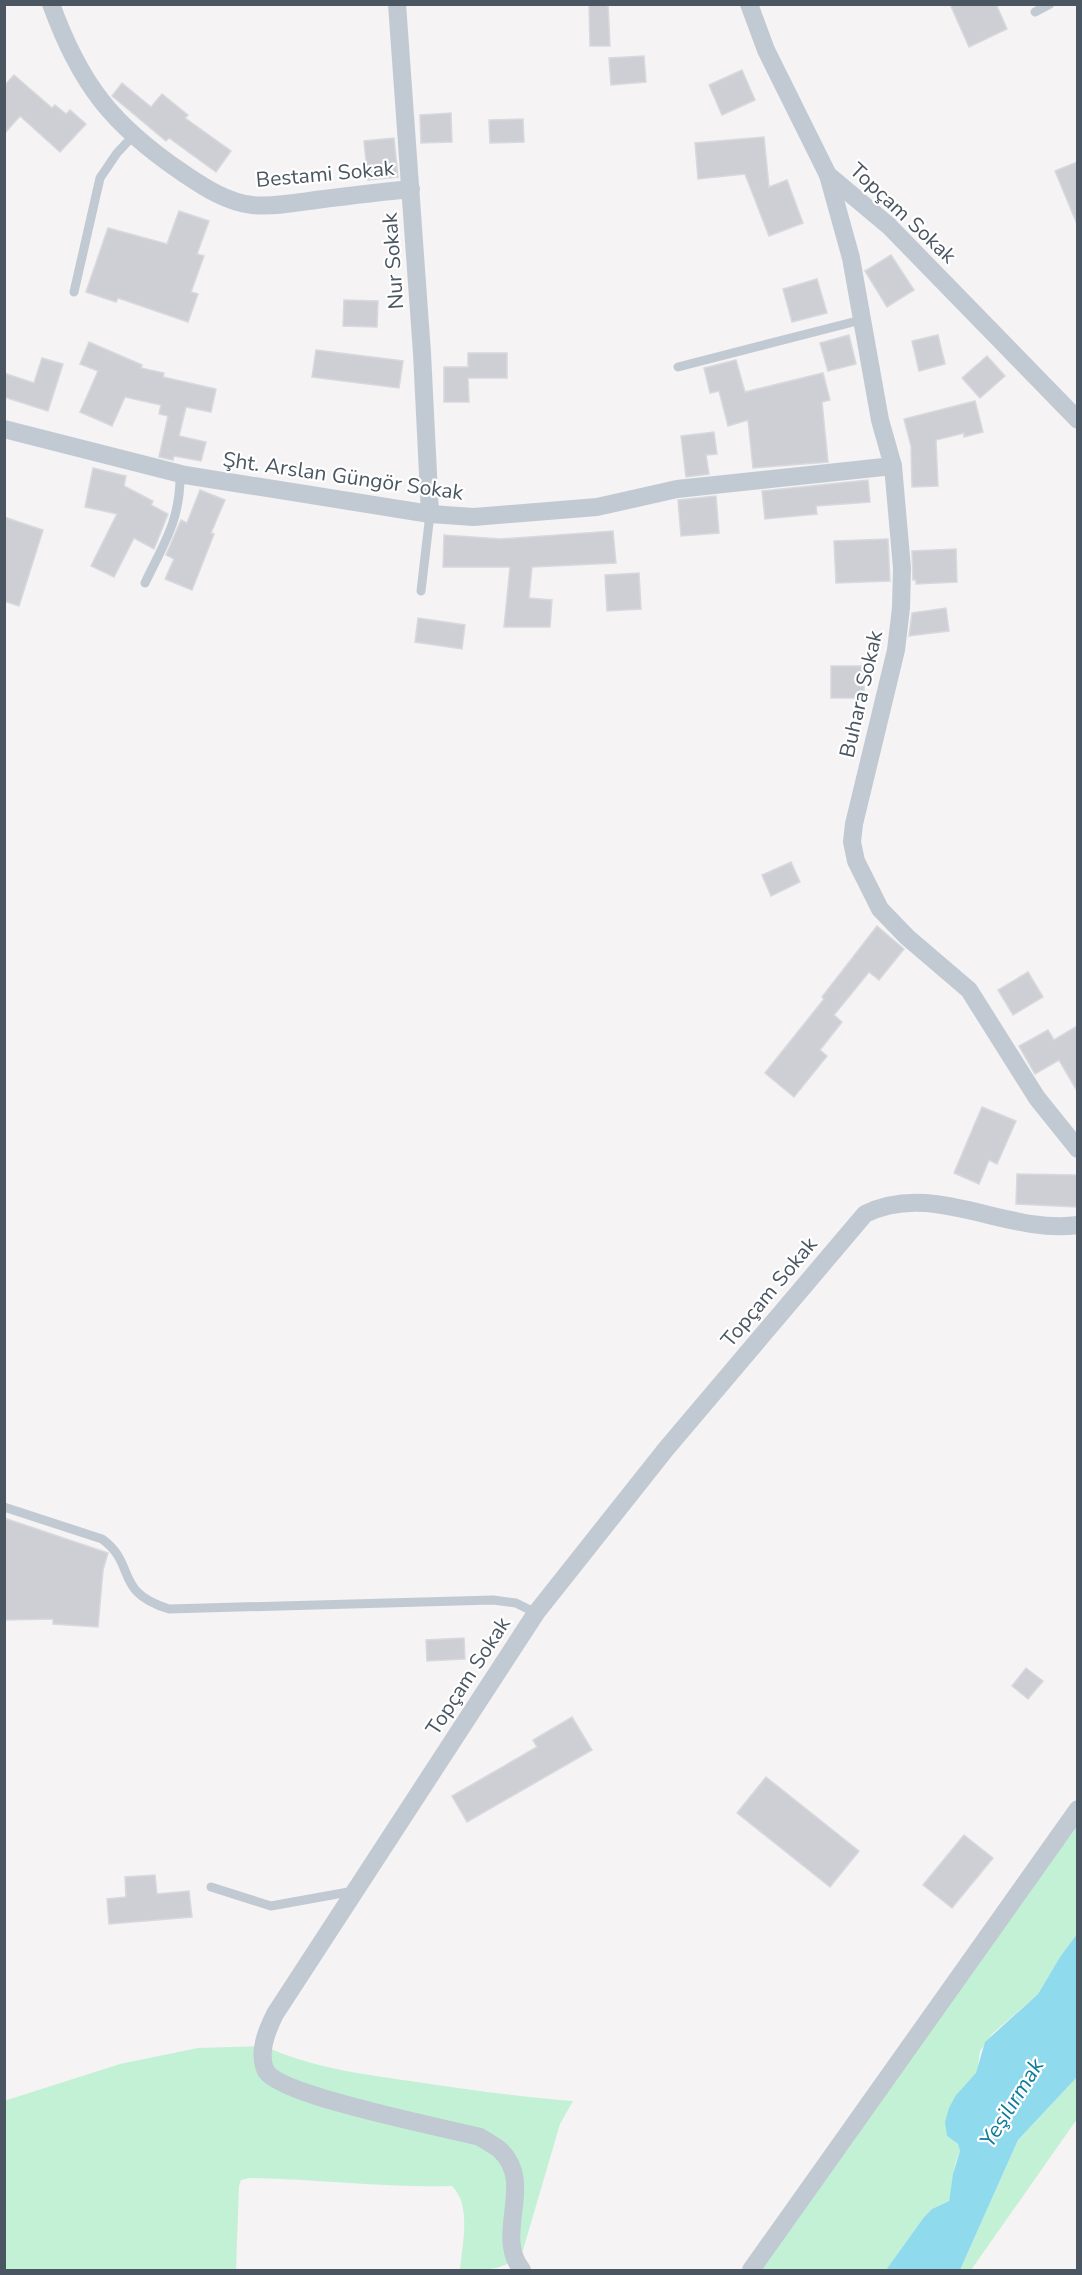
<svg xmlns="http://www.w3.org/2000/svg" width="1082" height="2275" viewBox="0 0 1082 2275" font-family="'Nunito Sans',sans-serif">
<style>
.green{fill:#c3f1d5}
.water{fill:#90daee}
.building{fill:#cdcfd5;stroke:#d7d9de;stroke-width:1.5}
.lines{fill:none;stroke-linecap:round;stroke-linejoin:round}
.lane{stroke:#c1cad2;stroke-width:9}
.street{stroke:#c1cad2;stroke-width:18}
.labels{text-anchor:middle;dominant-baseline:central;stroke-width:4.5;stroke-linejoin:round;paint-order:stroke}
.street-label{font-size:21px;fill:#4a5661;stroke:#fff}
.water-label{font-size:22px;font-style:italic;fill:#0c7c9b;stroke:#fff}
</style>
<rect width="100%" height="100%" fill="#f5f3f3"/>
<!-- green -->
<g class="green">
<path d="M 1077,1809 L 1077,1934 L 1060,1957 L 1038,1994 L 992,2034 L 980,2051 L 977,2073 L 956,2095 L 947,2136 L 958,2144 L 960,2151 L 955,2165 L 949,2201 L 932,2209 L 924,2217 L 886,2270 L 751,2270 Z"/>
<path d="M 264,2046 C 310,2067 360,2074 410,2081 C 464,2089 519,2097 573,2101 L 560,2124 L 523,2250 C 507,2272 485,2270 460,2270 C 462,2244 472,2206 452,2186 C 384,2188 317,2179 249,2178 L 241,2180 L 239,2186 L 236,2270 L 5,2270 L 4,2101 L 120,2064 L 198,2048 Z"/>
<path d="M 1077,2077 L 1077,2119 L 971,2270 L 960,2270 L 1018,2140 Z"/>
</g>
<!-- water -->
<path class="water" d="M 1077,1934 L 1077,2077 L 1018,2140 L 960,2270 L 886,2270 L 924,2217 L 932,2209 L 949,2201 L 953,2174 L 960,2151 L 958,2144 L 947,2136 L 945,2122 L 949,2108 L 956,2095 L 976,2073 L 985,2042 L 1038,1994 L 1060,1957 Z"/>
<!-- building -->
<g class="building">
<path d="M 589,4 L 608,4 L 610,46 L 590,46 Z"/>
<path d="M 950,4 L 996,4 L 1007,29 L 969,47 Z"/>
<path d="M 644,56 L 646,82 L 611,85 L 609,58 Z"/>
<path d="M 742,70 L 755,100 L 722,115 L 709,85 Z"/>
<path d="M 14,75 L 52,108 L 55,105 L 66,114 L 70,110 L 86,124 L 60,152 L 20,116 L 4,134 L 4,86 Z"/>
<path d="M 122,83 L 151,107 L 162,94 L 188,115 L 185,118 L 231,151 L 216,172 L 169,138 L 166,141 L 112,96 Z"/>
<path d="M 451,113 L 452,142 L 421,143 L 420,115 Z"/>
<path d="M 523,119 L 524,142 L 490,143 L 489,120 Z"/>
<path d="M 764,137 L 769,187 L 787,180 L 803,223 L 769,236 L 745,174 L 698,179 L 695,143 Z"/>
<path d="M 394,138 L 398,177 L 368,180 L 364,141 Z"/>
<path d="M 1077,162 L 1077,224 L 1055,171 Z"/>
<path d="M 179,211 L 209,221 L 197,254 L 204,256 L 191,292 L 198,294 L 188,322 L 118,298 L 116,302 L 86,292 L 108,228 L 167,244 Z"/>
<path d="M 891,255 L 914,290 L 887,307 L 865,271 Z"/>
<path d="M 817,279 L 827,313 L 792,322 L 783,289 Z"/>
<path d="M 344,300 L 378,301 L 377,327 L 343,326 Z"/>
<path d="M 849,335 L 856,364 L 828,371 L 820,343 Z"/>
<path d="M 938,335 L 945,364 L 919,371 L 912,341 Z"/>
<path d="M 89,342 L 142,365 L 141,368 L 164,373 L 163,377 L 216,389 L 211,412 L 186,407 L 179,436 L 206,442 L 201,461 L 174,456 L 173,460 L 159,457 L 168,416 L 159,414 L 161,405 L 125,397 L 112,426 L 80,412 L 98,371 L 80,364 Z"/>
<path d="M 316,350 L 403,361 L 399,388 L 312,377 Z"/>
<path d="M 468,353 L 507,353 L 507,378 L 468,378 L 469,402 L 444,402 L 444,367 L 468,367 Z"/>
<path d="M 987,356 L 1005,376 L 980,398 L 962,378 Z"/>
<path d="M 42,358 L 63,364 L 48,411 L 4,397 L 4,373 L 34,383 Z"/>
<path d="M 736,360 L 745,392 L 823,373 L 830,400 L 822,402 L 828,462 L 753,468 L 748,420 L 728,426 L 719,391 L 710,393 L 704,368 Z"/>
<path d="M 975,401 L 983,432 L 964,437 L 964,433 L 936,440 L 938,486 L 912,487 L 911,446 L 904,419 Z"/>
<path d="M 714,432 L 717,454 L 706,455 L 709,474 L 686,477 L 681,436 Z"/>
<path d="M 93,468 L 126,476 L 124,486 L 153,501 L 151,505 L 168,514 L 154,549 L 134,538 L 114,577 L 91,566 L 117,514 L 85,507 Z"/>
<path d="M 868,480 L 870,502 L 816,506 L 817,514 L 765,519 L 762,491 Z"/>
<path d="M 200,490 L 225,500 L 211,533 L 214,534 L 192,590 L 165,579 L 174,559 L 166,555 L 181,520 L 187,523 Z"/>
<path d="M 716,496 L 719,533 L 681,536 L 678,500 Z"/>
<path d="M 4,517 L 43,530 L 19,606 L 4,601 Z"/>
<path d="M 613,531 L 616,563 L 532,567 L 529,598 L 552,600 L 550,627 L 504,627 L 510,567 L 443,567 L 444,535 L 501,539 Z"/>
<path d="M 888,539 L 890,581 L 836,583 L 834,541 Z"/>
<path d="M 956,549 L 957,582 L 916,584 L 916,580 L 913,580 L 912,551 Z"/>
<path d="M 639,573 L 641,609 L 607,611 L 605,575 Z"/>
<path d="M 946,608 L 949,631 L 909,636 L 912,613 Z"/>
<path d="M 418,618 L 465,625 L 462,649 L 415,642 Z"/>
<rect x="831" y="666" width="33" height="32"/>
<path d="M 791,862 L 800,882 L 771,896 L 762,875 Z"/>
<path d="M 877,926 L 904,949 L 879,980 L 869,972 L 834,1015 L 842,1022 L 820,1050 L 827,1056 L 794,1097 L 765,1073 L 824,999 L 822,997 Z"/>
<path d="M 1028,972 L 1043,997 L 1013,1015 L 998,990 Z"/>
<path d="M 1077,1026 L 1077,1091 L 1059,1060 L 1035,1074 L 1019,1046 L 1048,1030 L 1054,1040 Z"/>
<path d="M 982,1107 L 1016,1121 L 997,1164 L 989,1160 L 979,1184 L 954,1173 Z"/>
<path d="M 1017,1174 L 1077,1175 L 1077,1207 L 1016,1204 Z"/>
<path d="M 4,1518 L 108,1553 L 103,1570 L 98,1627 L 53,1624 L 53,1619 L 4,1620 Z"/>
<path d="M 464,1638 L 465,1659 L 427,1661 L 426,1640 Z"/>
<path d="M 1026,1668 L 1043,1681 L 1028,1699 L 1012,1686 Z"/>
<path d="M 572,1717 L 592,1750 L 467,1822 L 452,1796 L 537,1747 L 533,1740 Z"/>
<path d="M 766,1777 L 859,1851 L 830,1887 L 737,1813 Z"/>
<path d="M 964,1835 L 993,1858 L 952,1908 L 923,1885 Z"/>
<path d="M 155,1875 L 157,1894 L 189,1891 L 192,1917 L 109,1924 L 107,1899 L 126,1897 L 125,1877 Z"/>
</g>
<g class="lines">
<!-- lane -->
<g class="lane">
<path d="M 1035,12 L 1050,4"/>
<path d="M 74,292 L 100,178 L 117,153 L 133,136"/>
<path d="M 678,367 L 861,320"/>
<path d="M 145,583 C 164,543 181,519 180,473"/>
<path d="M 421,591 L 430,514"/>
<path d="M 4,1507 L 102,1539 C 137,1564 113,1592 169,1609 L 493,1600 L 516,1603 L 536,1613"/>
<path d="M 211,1887 L 271,1906 L 354,1891"/>
</g>
<!-- street -->
<g class="street">
<path d="M 51,4 C 80,84 112,125 183,173 C 204,187 226,202 252,205 C 273,207 295,203 316,200 C 347,196 379,192 411,189"/>
<path d="M 397,4 L 422,353 L 430,514"/>
<path d="M 749,4 L 766,50 L 828,175 L 889,226 L 1078,420"/>
<path d="M 828,175 L 851,258 L 880,420 L 893,466 L 902,568 L 901,608 L 896,650 L 854,824 L 852,842 L 856,861 L 880,909 L 907,937 L 969,990 L 1037,1098 L 1078,1149"/>
<path d="M 4,429 L 185,475 L 430,514 L 474,517 L 597,507 L 677,489 L 893,466"/>
<path d="M 522,2270 C 493,2235 536,2183 500,2150 C 494,2145 486,2141 480,2137 C 445,2128 280,2096 266,2071 C 257,2053 267,2030 275,2014 L 536,1613 L 666,1449 L 865,1214 C 934,1180 1006,1235 1078,1225"/>
<path d="M 751,2270 L 1078,1809"/>
</g>
</g>
<g class="labels">
<!-- street labels -->
<g class="street-label">
<text transform="translate(325 174) rotate(-5)">Bestami Sokak</text>
<text transform="translate(903 213) rotate(43)">Topçam Sokak</text>
<text transform="translate(393 261) rotate(-94)">Nur Sokak</text>
<text transform="translate(343 476) rotate(8)">Şht. Arslan Güngör Sokak</text>
<text transform="translate(861 694) rotate(-77)">Buhara Sokak</text>
<text transform="translate(769 1292) rotate(-50)">Topçam Sokak</text>
<text transform="translate(468 1676) rotate(-57)">Topçam Sokak</text>
</g>
<!-- water labels -->
<g class="water-label">
<text transform="translate(1012 2103) rotate(-58)">Yeşilırmak</text>
</g>
</g>
<!-- border -->
<rect width="1082" height="2275" fill="none" stroke="#4a5661" stroke-width="12"/>
</svg>
